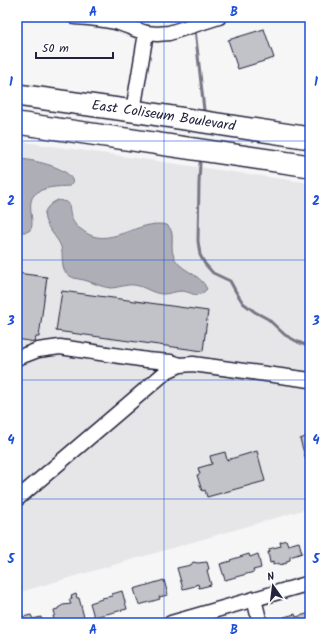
<svg xmlns="http://www.w3.org/2000/svg" width="327" height="640" viewBox="0 0 327 640" font-family="Kalam,sans-serif">
<style>
.built{fill:#e6e6e9}
.water{fill:#aeaeb7;stroke:#767685}
.lines{fill:none;stroke-linecap:round;stroke-linejoin:round}
.stream{stroke:#767685;stroke-width:3}
.building{fill:#c2c2c9;stroke:#22223b}
.minor-casing{stroke:#22223b;stroke-width:17}
.highway-casing{stroke:#22223b;stroke-width:24}
.minor{stroke:#fff;stroke-width:14}
.highway{stroke:#fff;stroke-width:21}
.grid{fill:none;stroke:#1d4ed8;stroke-width:1;stroke-opacity:0.55}
.labels{text-anchor:middle;dominant-baseline:central;stroke-width:3.5;stroke-linejoin:round;paint-order:stroke}
.street-label{font-size:14px;fill:#22223b;stroke:#fff}
.neatline{fill:none;stroke:#1d4ed8;stroke-width:1.5}
.grid-label{font-size:13px;text-anchor:middle;font-weight:bold;fill:#1d4ed8}
</style>
<rect width="100%" height="100%" fill="#f6f6f7"/>
<filter id="ink" filterUnits="userSpaceOnUse"><feTurbulence type="fractalNoise" baseFrequency=".025" numOctaves="2"/><feDisplacementMap in="SourceGraphic" scale="8" xChannelSelector="R" yChannelSelector="G"/><feConvolveMatrix kernelMatrix="1 2 1 2 8 2 1 2 1" color-interpolation-filters="sRGB"/></filter>
<g filter="url(#ink)">
<!-- built -->
<path class="built" d="M 17,141 L 310,183 L 310,508 L 17,593 Z"/>
<!-- water -->
<g class="water">
<path d="M 22,159 C 35,161 71,167 73,183 L 70,186 C 58,187 43,186 34,195 C 23,208 45,238 17,231 L 17,160 Z"/>
<path d="M 58,200 L 67,202 L 69,204 C 70,210 70,218 75,224 C 76,227 80,228 82,230 C 108,252 138,218 167,225 C 176,232 170,244 173,254 C 177,271 200,272 207,289 C 196,300 193,292 182,291 C 176,291 169,294 163,294 C 153,294 144,286 134,285 C 126,284 118,288 110,288 C 101,287 92,282 84,280 C 80,279 75,279 72,277 C 59,272 64,258 61,247 C 58,236 36,220 48,207 C 51,204 53,202 58,200 Z"/>
</g>
<g class="lines">
<!-- stream -->
<g class="stream">
<path d="M 195,29 L 204,110"/>
<path d="M 200,163 L 199,183 L 198,241 L 200,255 L 205,264 L 213,273 L 230,281 L 236,292 L 243,303 L 255,312 L 268,319 L 285,335 L 298,342 L 310,347"/>
</g>
</g>
<!-- building -->
<g class="building">
<path d="M 264,29 L 274,58 L 238,69 L 228,40 Z"/>
<path d="M 17,273 L 47,277 L 39,337 L 36,337 L 35,342 L 17,339 Z"/>
<path d="M 62,291 L 208,311 L 203,351 L 56,331 Z"/>
<path d="M 310,427 L 310,474 L 300,439 L 308,436 L 306,428 Z"/>
<path d="M 257,451 L 265,481 L 207,497 L 205,490 L 202,491 L 197,475 L 200,474 L 198,468 L 212,464 L 210,456 L 225,452 L 227,460 Z"/>
<path d="M 286,540 L 288,545 L 299,542 L 302,553 L 290,557 L 290,560 L 287,561 L 287,563 L 279,565 L 279,563 L 273,565 L 273,562 L 270,563 L 268,552 L 270,552 L 269,549 L 281,546 L 280,542 Z"/>
<path d="M 249,554 L 250,557 L 258,554 L 261,568 L 253,570 L 254,572 L 225,580 L 220,564 L 231,561 L 230,560 Z"/>
<path d="M 193,562 L 198,563 L 207,562 L 209,569 L 207,570 L 211,585 L 199,588 L 198,584 L 195,585 L 195,586 L 183,589 L 177,568 L 191,565 Z"/>
<path d="M 164,580 L 168,595 L 159,597 L 160,599 L 139,605 L 134,589 Z"/>
<path d="M 122,591 L 127,609 L 94,617 L 90,603 L 102,599 L 102,598 L 112,596 L 112,594 Z"/>
<path d="M 76,594 L 77,598 L 79,598 L 85,621 L 77,623 L 55,623 L 53,616 L 55,615 L 54,610 L 58,609 L 58,608 L 63,605 L 71,604 L 69,600 L 72,599 L 71,596 Z"/>
<path d="M 22,611 L 23,617 L 31,615 L 33,619 L 41,617 L 43,623 L 17,623 L 17,612 Z"/>
<path d="M 310,613 L 310,623 L 286,623 L 284,617 L 295,614 L 296,617 Z"/>
</g>
<g class="lines">
<defs>
<g id="minor">
<path d="M 75,17 C 90,18 105,19 119,23 C 128,26 136,30 146,33"/>
<path d="M 133,111 L 146,33 L 157,34 L 169,33 L 219,17"/>
<path d="M 17,358 L 38,350 L 60,347 L 147,360 L 171,362 L 180,365"/>
<path d="M 17,499 L 167,371 L 180,365 L 193,364 L 310,380"/>
<path d="M 254,599 L 260,623"/>
<path d="M 171,623 L 310,583"/>
</g>
<g id="highway">
<path id="s1" d="M 17,95 L 133,111 L 310,138"/>
<path d="M 17,123 L 310,166"/>
</g>
</defs>
<!-- minor casing -->
<use href="#minor" class="minor-casing"/>
<!-- highway casing -->
<use href="#highway" class="highway-casing"/>
<!-- minor -->
<use href="#minor" class="minor"/>
<!-- highway -->
<use href="#highway" class="highway"/>
</g>
</g>
<!-- grid -->
<path class="grid" d="M 164,17 L 164,623M 17,141 L 310,141M 17,260 L 310,260M 17,380 L 310,380M 17,499 L 310,499"/>
<g class="labels">
<!-- street labels -->
<g class="street-label">
<text stroke="none"><textPath href="#s1" startOffset="148">East Coliseum Boulevard</textPath></text>
</g>
</g>
<!-- margin -->
<rect width="327" height="640" fill="none" stroke="#fff" stroke-width="44"/>
<!-- north arrow -->
<g transform="translate(273 586) rotate(346)" stroke="#ffffff" stroke-width="3" paint-order="stroke">
<path d="M0-3L7 15L0 10L-7 15Z" fill="#22223b"/>
<text y="-6" font-size="11" font-weight="bold" text-anchor="middle" fill="#22223b">N</text>
</g>
<!-- scale -->
<path d="M36 52v6h77v-6" fill="none" stroke="#22223b" stroke-width="2"/>
<text x="42" y="52" font-size="12" fill="#22223b" stroke="#ffffff" stroke-width="3" paint-order="stroke">50 m</text>
<rect x="22" y="22" width="283" height="596" class="neatline"/>
<g class="grid-label">
<text x="93" y="16">A</text>
<text x="234" y="16">B</text>
<text x="11" y="86">1</text>
<text x="316" y="86">1</text>
<text x="11" y="205">2</text>
<text x="316" y="205">2</text>
<text x="11" y="325">3</text>
<text x="316" y="325">3</text>
<text x="11" y="444">4</text>
<text x="316" y="444">4</text>
<text x="11" y="563">5</text>
<text x="316" y="563">5</text>
<text x="93" y="634">A</text>
<text x="234" y="634">B</text>
</g>
</svg>
